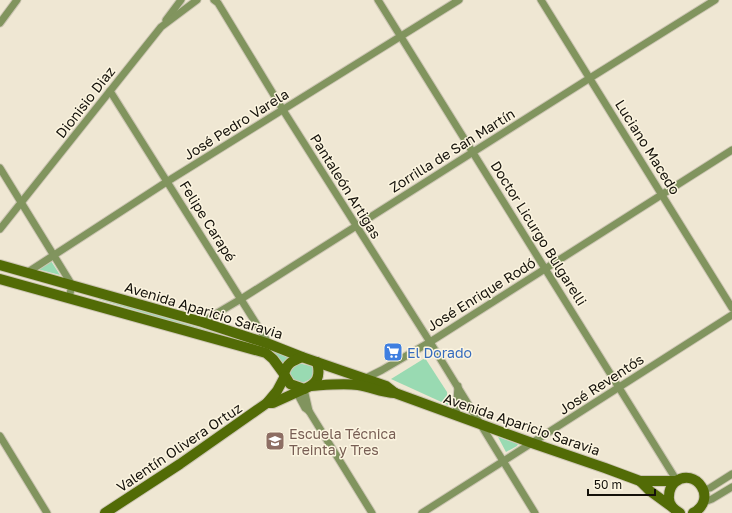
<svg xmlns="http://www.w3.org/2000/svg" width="732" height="513" viewBox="0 0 732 513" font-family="'Golos Text',sans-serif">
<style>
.green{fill:#99dab2}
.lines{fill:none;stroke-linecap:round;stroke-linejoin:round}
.street-casing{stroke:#ccc5b3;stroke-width:9}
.secondary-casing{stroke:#ccc5b3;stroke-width:12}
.street{stroke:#81945e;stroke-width:7}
.secondary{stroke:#526b06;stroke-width:10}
.labels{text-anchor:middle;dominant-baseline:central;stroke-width:3;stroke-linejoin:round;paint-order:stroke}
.street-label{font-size:14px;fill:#14110a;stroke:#fcf5e0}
.shop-label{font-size:14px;fill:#366cbe;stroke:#fcf5e0;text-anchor:start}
.education-label{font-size:14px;fill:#785e54;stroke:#fcf5e0;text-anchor:start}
</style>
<rect width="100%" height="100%" fill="#efe7d3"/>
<!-- green -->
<g class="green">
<path d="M 51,261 L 60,275 L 37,269 Z"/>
<path d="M 98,297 L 294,357 L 282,367 L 269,351 L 98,299 Z"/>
<path d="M 425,358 L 447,392 L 448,405 L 391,379 Z"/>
<path d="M 298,363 L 311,366 L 315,369 L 313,378 L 300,384 L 290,378 L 289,370 L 292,365 Z"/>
<path d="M 498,437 L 518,444 L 517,446 L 506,452 Z"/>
</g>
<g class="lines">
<defs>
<g id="street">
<path d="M 214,0 L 218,3 L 283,110 L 430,342 L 535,513"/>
<path d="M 378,0 L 677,481"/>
<path d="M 541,0 L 732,308"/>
<path d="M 166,20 L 181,0"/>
<path d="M 0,23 L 17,0"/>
<path d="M 110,91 L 269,344"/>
<path d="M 0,168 L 72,285 L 69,298"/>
<path d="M 0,229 L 161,27 L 197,0"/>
<path d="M 28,272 L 168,181 L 459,0"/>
<path d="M 202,322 L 241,299 L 590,78 L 715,0"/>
<path d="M 364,379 L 382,370 L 430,342 L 732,150"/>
<path d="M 304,389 L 309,411"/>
<path d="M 297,393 L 305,408 L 309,411 L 372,513"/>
<path d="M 456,415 L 458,386"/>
<path d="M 0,436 L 47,513"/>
<path d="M 703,490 L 710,488 L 732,474"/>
<path d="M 704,502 L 712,499 L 732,487"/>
<path d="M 422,513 L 732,315"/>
</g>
<g id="secondary">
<path d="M 0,265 L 202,322 L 269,344 L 302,357 L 386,386 L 395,393"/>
<path d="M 0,279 L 266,353 L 273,359 L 284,374"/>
<path d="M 302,357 C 292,361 287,363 284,374 L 290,384 L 304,389 C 317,384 321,377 317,362"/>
<path d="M 311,386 C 326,385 342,383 358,385 C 371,387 382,393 395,393 L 532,443 L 605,468 L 640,481 L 676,481"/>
<path d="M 267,403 L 273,403 L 304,389"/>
<path d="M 640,481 L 650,491 L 672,507"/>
<path d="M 105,513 L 180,464 L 267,403 L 277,391 L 285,376"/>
<path d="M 680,513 C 673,509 668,504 669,496 C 669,491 671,486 675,482 C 695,466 719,499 693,513"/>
</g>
</defs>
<!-- street casing -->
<use href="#street" class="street-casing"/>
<!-- secondary casing -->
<use href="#secondary" class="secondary-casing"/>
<!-- street -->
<use href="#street" class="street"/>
<!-- secondary -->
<use href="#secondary" class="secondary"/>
</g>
<!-- icons -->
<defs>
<symbol id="supermarket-square" viewBox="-11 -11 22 22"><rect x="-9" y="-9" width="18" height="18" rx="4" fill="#3f7fe0" stroke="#fcf5e0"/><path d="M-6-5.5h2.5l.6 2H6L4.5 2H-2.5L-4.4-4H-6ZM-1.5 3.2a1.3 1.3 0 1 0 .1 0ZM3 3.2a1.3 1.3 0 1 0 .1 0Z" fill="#fff"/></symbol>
<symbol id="school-square" viewBox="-11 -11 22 22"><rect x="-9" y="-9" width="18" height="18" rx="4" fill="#8d6e63" stroke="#fcf5e0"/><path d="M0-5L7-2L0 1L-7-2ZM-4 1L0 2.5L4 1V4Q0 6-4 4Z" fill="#fff"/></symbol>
</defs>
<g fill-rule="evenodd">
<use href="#supermarket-square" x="382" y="341" width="22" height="22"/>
<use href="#school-square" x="264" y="430" width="22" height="22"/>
</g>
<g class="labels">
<!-- street labels -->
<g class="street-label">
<text transform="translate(85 102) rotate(-52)">Dionisio Diaz</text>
<text transform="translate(236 124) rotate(-32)">José Pedro Varela</text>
<text transform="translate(648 147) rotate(58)">Luciano Macedo</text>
<text transform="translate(452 150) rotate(-32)">Zorrilla de San Martín</text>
<text transform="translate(346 186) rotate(58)">Pantaleón Artigas</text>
<text transform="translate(208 221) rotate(58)">Felipe Carapé</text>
<text transform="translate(539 233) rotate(58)">Doctor Licurgo Bulgarelli</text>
<text transform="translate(481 294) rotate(-32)">José Enrique Rodó</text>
<text transform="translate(204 310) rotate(17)">Avenida Aparicio Saravia</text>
<text transform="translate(601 384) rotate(-33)">José Reventós</text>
<text transform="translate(522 424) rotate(19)">Avenida Aparicio Saravia</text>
<text transform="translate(179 447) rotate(-34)">Valentín Olivera Ortuz</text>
</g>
<!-- shop labels -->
<g class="shop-label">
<text x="407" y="352">El Dorado</text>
</g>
<!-- education labels -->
<g class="education-label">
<text x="289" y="433">Escuela Técnica<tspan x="289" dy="16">Treinta y Tres</tspan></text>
</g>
</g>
<!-- scale -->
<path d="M588 489v6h67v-6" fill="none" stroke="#14110a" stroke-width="2"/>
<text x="594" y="489" font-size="12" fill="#14110a" stroke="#fcf5e0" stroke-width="3" paint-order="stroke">50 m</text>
</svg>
